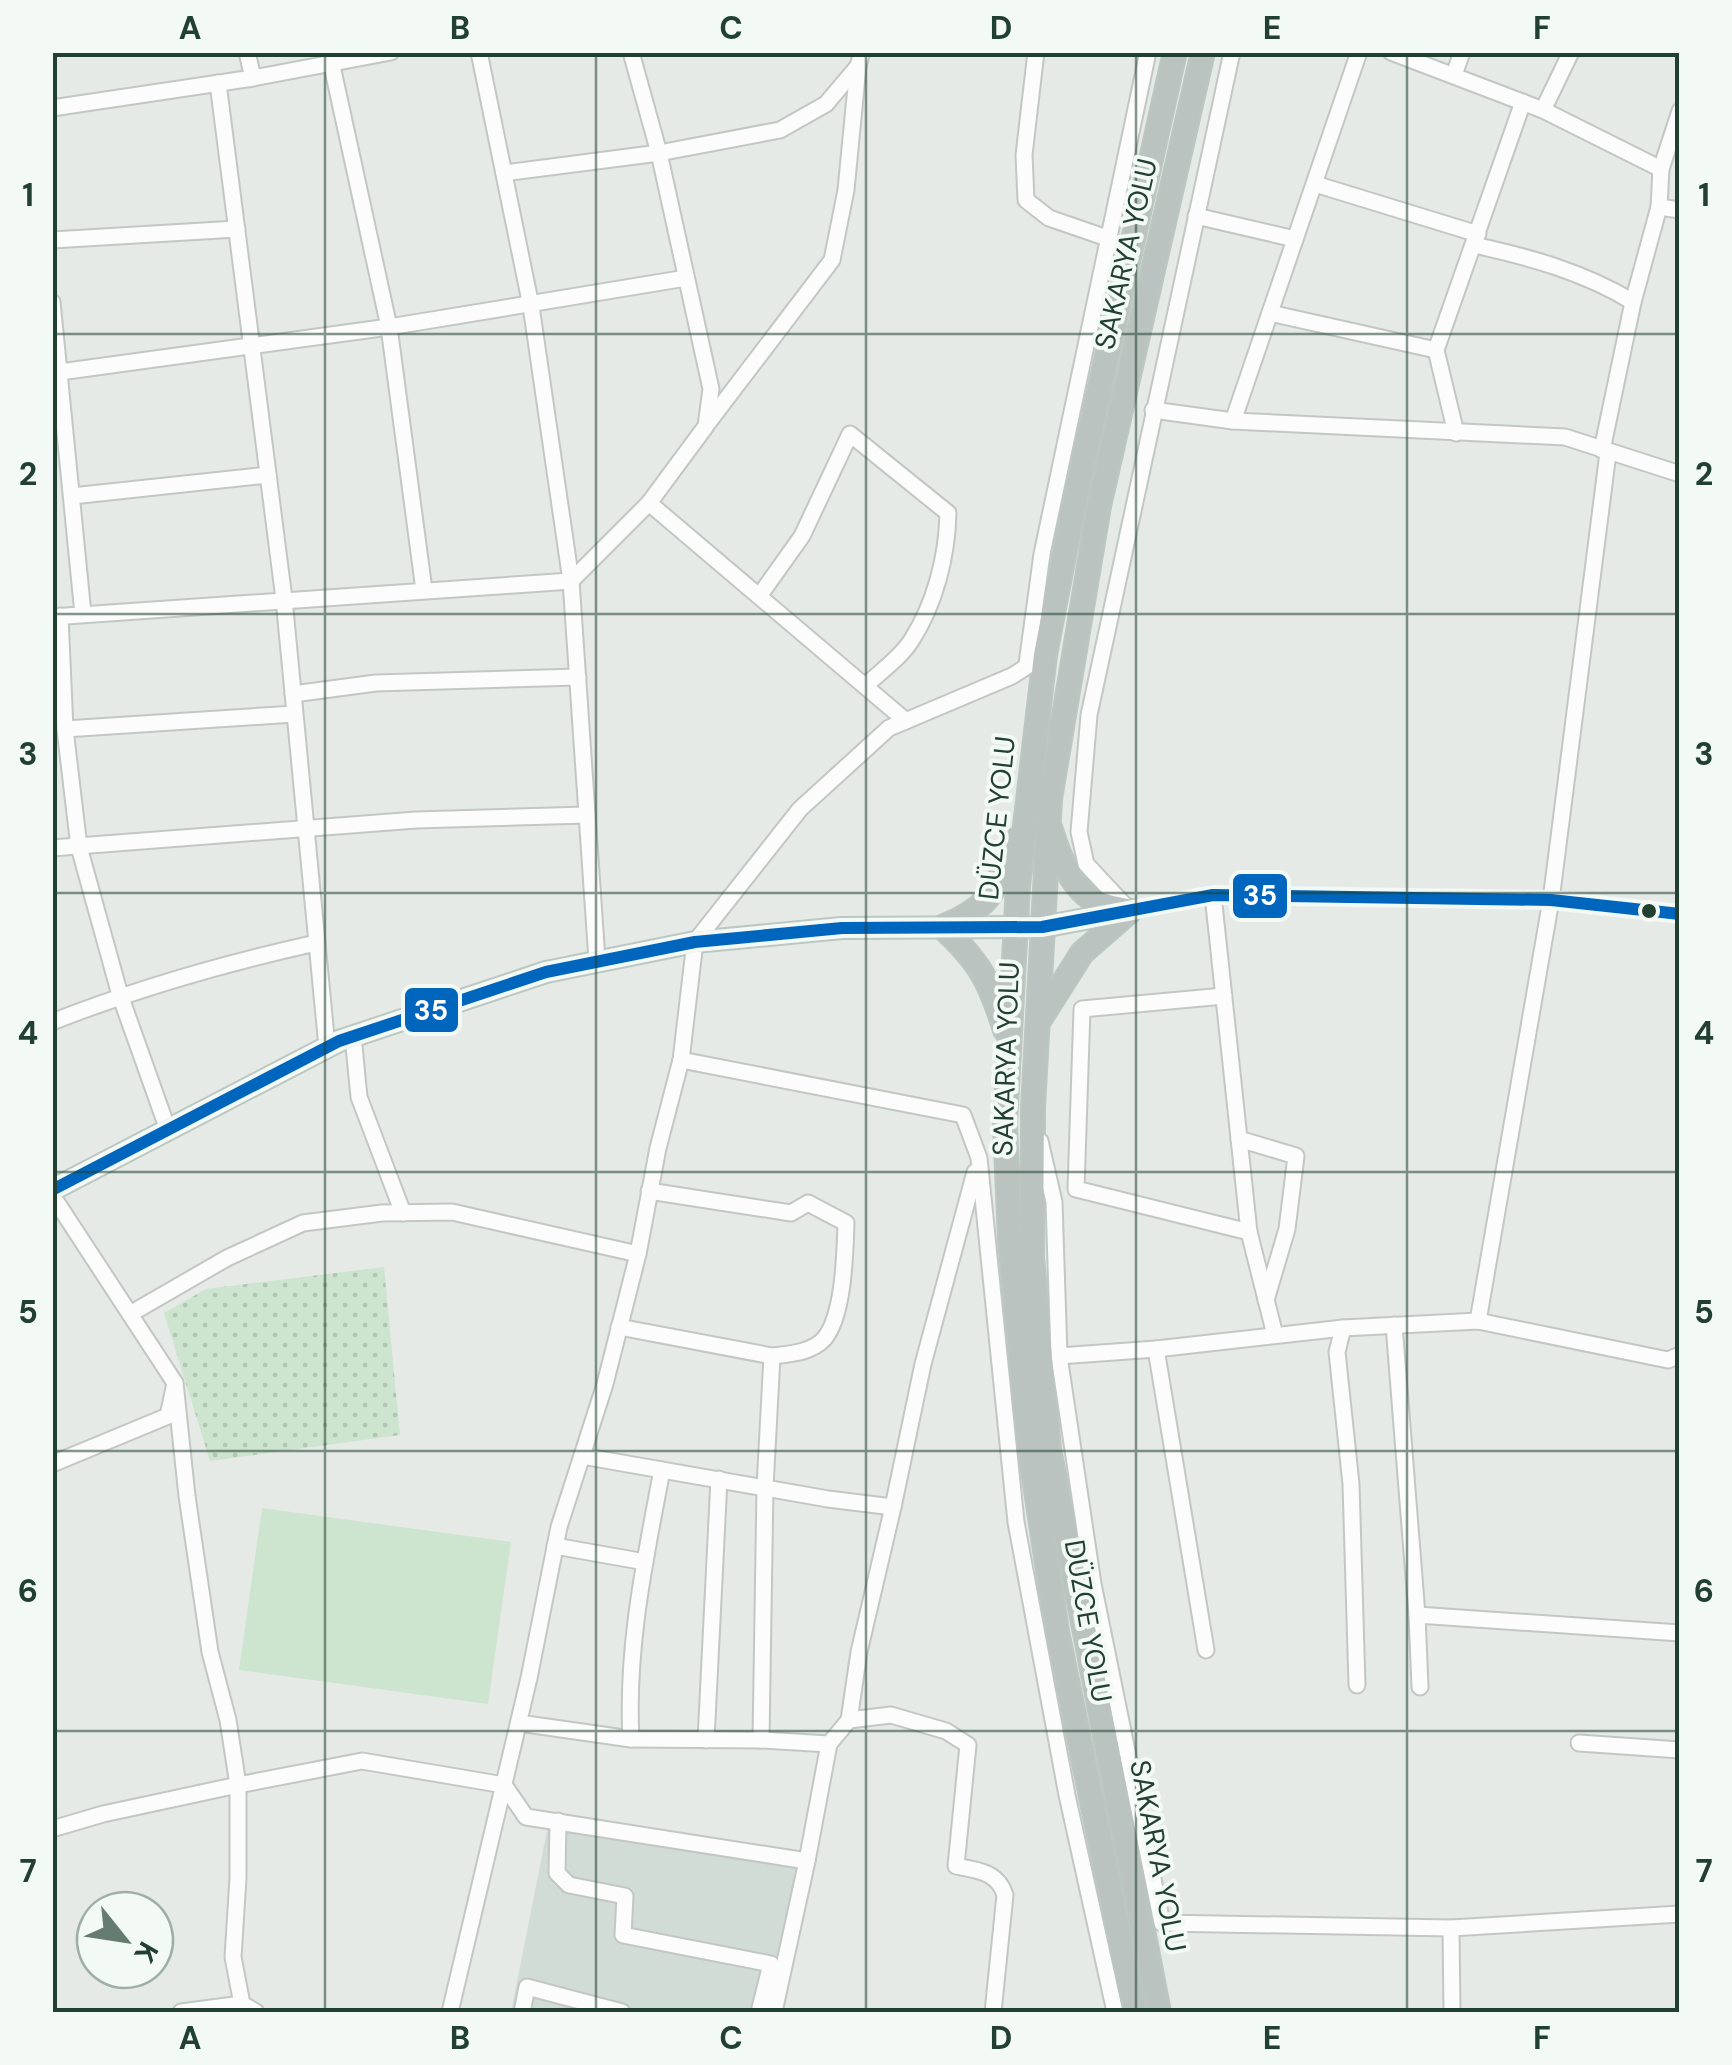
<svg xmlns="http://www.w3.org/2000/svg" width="1732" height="2065" viewBox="0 0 1732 2065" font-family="'DM Sans',sans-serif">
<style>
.built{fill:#d2dcd6}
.grass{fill:url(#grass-dots)}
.green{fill:#cde4cf}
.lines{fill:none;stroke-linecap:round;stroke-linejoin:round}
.minor-casing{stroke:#c2c7c4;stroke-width:19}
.major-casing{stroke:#bcc7c1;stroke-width:24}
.highway-casing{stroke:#bcc7c1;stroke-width:26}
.minor{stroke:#fbfcfb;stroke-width:15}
.major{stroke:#cdd6d2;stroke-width:20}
.highway{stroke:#bac3bf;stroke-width:22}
.bus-1-casing{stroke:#f3f9f5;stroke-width:20}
.bus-1{stroke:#0065bd;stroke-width:12}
.grid{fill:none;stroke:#214031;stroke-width:2.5;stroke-opacity:0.55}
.bus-dot{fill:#214031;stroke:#f3f9f5;stroke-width:4}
.labels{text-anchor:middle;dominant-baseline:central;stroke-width:8;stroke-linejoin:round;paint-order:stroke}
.street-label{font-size:28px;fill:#214031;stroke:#f3f9f5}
.line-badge{stroke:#f3f9f5;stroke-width:4}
.badge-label{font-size:28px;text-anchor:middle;font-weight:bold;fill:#fff}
.neatline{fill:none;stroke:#214031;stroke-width:4}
.grid-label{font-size:32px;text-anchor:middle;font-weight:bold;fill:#214031}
</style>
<defs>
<pattern id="grass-dots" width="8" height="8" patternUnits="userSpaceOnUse" patternTransform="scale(2.5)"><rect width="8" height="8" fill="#cde4cf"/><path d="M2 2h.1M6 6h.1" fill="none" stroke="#b0c5b2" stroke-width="1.8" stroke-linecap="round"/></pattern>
</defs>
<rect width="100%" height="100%" fill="#e5eae7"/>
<!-- built -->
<path class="built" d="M 549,1820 L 807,1861 L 774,2012 L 511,2012 Z"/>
<!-- grass -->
<path class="grass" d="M 384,1267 L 400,1435 L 210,1461 L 164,1313 L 206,1289 Z"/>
<!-- green -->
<path class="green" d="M 262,1508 L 511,1542 L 488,1704 L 239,1670 Z"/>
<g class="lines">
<defs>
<g id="minor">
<path d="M 247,52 L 253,78"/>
<path d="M 329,52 L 389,327 L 424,590"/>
<path d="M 479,52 L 531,306 L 571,581 L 597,960"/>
<path d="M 1036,52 L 1024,155 L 1026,200 L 1049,218 L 1107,238"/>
<path d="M 1232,52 L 1089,715 L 1079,832 L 1086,864 L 1130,911 L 1213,895 L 1551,900 L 1680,914"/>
<path d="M 1391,52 L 1543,110 L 1661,169"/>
<path d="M 1454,75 L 1462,52"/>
<path d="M 218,83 L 284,599 L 327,1047"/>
<path d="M 52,108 L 253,78 L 391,52"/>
<path d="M 1543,110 L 1571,52"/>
<path d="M 504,173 L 659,153 L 780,130 L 826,104 L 858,66 L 862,52"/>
<path d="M 1315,184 L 1478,234"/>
<path d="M 1659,207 L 1680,210"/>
<path d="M 1196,216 L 1295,239"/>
<path d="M 52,240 L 237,229"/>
<path d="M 1474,245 C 1529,257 1584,272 1633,302"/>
<path d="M 52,302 L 83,614"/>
<path d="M 1270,313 L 1436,350"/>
<path d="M 60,372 L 389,327 L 686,278"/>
<path d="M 1153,410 L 1233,421 L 1565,437 L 1680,474"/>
<path d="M 1233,421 L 1359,52"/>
<path d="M 708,423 L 832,260 L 846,190 L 858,66"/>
<path d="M 1456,433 L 1436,350 L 1523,102"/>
<path d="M 1602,450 L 1633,302 L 1659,207 L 1661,169 L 1680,111"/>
<path d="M 72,496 L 268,475"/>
<path d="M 649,503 L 906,721"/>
<path d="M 760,595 L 802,536 L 850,434 L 948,513 C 947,557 935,604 911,641 C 900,658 880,672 865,686"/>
<path d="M 60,616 L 65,729 L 79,847 L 120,995 L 168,1130"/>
<path d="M 52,617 L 571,581 L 649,503 L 706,426 L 711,389 L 659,153 L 631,52"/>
<path d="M 1027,664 L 1042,554 L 1148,52"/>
<path d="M 293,694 L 376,683 L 578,677"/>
<path d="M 65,729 L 294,714"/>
<path d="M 52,848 L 416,820 L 587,815"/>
<path d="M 1213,895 L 1249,1232 L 1076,1189 L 1082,1009 L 1224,996"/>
<path d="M 52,1022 C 138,988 226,963 316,943"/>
<path d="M 353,1036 L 359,1097 L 403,1213"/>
<path d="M 681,1060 L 963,1115 L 979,1158 L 1016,1522 L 1067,1795 L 1115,2012"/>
<path d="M 1239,1139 L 1296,1156 L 1287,1229 L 1266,1300"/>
<path d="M 1040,1141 L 1054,1202 L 1059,1356 L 1093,1584 L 1162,1923 L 1451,1928 L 1680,1914"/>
<path d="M 649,1191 L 791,1213 L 808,1203 L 846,1223 C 845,1252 844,1316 824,1339 C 811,1353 789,1354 772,1356 L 765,1487 L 761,1740 L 829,1744 L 849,1720 L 891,1715 L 946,1731 L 968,1745 L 956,1866 C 978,1870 998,1872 1005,1895 L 993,2012"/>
<path d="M 52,1195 L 175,1383 L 168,1416 L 52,1464"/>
<path d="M 1249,1232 L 1275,1335"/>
<path d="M 130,1314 L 227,1258 L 303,1223 L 382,1213 L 452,1212 L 638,1254"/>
<path d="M 1478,1321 L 1551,900 L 1608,453"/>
<path d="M 1394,1325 L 1417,1615"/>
<path d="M 619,1327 L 772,1356"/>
<path d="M 1343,1328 L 1337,1352 L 1351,1484 L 1357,1685"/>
<path d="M 1156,1349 L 1206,1650"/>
<path d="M 1059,1356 L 1156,1349 L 1343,1328 L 1478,1321 L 1668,1360 L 1680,1355"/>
<path d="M 582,1456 L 828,1499 L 893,1507 L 923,1364 L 975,1172"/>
<path d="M 555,1546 L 645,1562"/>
<path d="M 1420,1687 L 1417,1615 L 1680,1633"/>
<path d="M 849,1720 L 859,1652 L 893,1507"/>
<path d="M 519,1723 L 631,1739 L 761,1740"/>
<path d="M 631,1739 C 626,1647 645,1560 662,1470"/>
<path d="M 706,1740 L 719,1479"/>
<path d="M 1579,1743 L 1680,1750"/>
<path d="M 558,1821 L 557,1873 L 569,1885 L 625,1896 L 623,1935 L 771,1964 L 759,2012"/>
<path d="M 52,1829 L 103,1814 L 238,1785 L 228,1720 L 210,1652 L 187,1496 L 175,1383"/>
<path d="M 1451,1928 L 1452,2012"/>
<path d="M 242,2004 L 233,1957 L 238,1878 L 238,1785 L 362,1761 L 504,1785 L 526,1817 L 807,1861 L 829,1744"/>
<path d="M 181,2012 L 242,2004 L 256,2012"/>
<path d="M 450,2012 L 529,1678 L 559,1527 L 605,1384 L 638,1254 L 658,1148 L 681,1060 L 695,942 L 800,809 L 889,728 L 1012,676 L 1045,655"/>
<path d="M 522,2012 L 527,1987 L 622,2012"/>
<path d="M 774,2012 L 807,1861"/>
</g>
<path id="major" d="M 52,1190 L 339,1041 L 546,972 L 695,942 L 842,928 L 1042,927 L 1128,911"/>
<g id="highway">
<path d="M 1051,830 C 1059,856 1072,891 1099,903 C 1108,907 1120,908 1130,911"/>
<path d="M 1039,1021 L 1082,953 L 1130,911"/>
<path d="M 1005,1030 C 990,982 980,962 942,927 C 994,906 995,889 1015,840"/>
<path d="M 1135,2012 L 1057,1631 L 1028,1437 L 1010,1240 L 1005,1124 L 1018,886 L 1045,655 L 1075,499 L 1175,52"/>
<path d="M 1159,2012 L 1049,1449 L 1032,1256 L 1033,1107 L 1050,799 L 1099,506 L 1203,52"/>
</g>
</defs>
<!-- minor casing -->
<use href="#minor" class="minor-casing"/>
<!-- major casing -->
<use href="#major" class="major-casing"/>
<!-- highway casing -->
<use href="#highway" class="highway-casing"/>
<!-- minor -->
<use href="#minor" class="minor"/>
<!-- major -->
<use href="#major" class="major"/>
<!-- highway -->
<use href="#highway" class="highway"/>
<defs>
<path id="bus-1" d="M 52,1190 L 339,1041 L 546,972 L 695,942 L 842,928 L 1042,927 L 1213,895 L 1551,900 L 1680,914"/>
</defs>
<!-- bus-1 casing -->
<use href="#bus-1" class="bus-1-casing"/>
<!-- bus-1 -->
<use href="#bus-1" class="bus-1"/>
</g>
<!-- grid -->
<path class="grid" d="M 325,52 L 325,2012M 596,52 L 596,2012M 866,52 L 866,2012M 1136,52 L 1136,2012M 1407,52 L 1407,2012M 52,334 L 1680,334M 52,614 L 1680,614M 52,893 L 1680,893M 52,1172 L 1680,1172M 52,1451 L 1680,1451M 52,1731 L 1680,1731"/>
<!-- markers -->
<circle class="bus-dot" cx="1649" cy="911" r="9"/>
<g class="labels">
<!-- street labels -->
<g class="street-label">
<text transform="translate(1126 254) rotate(-77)">SAKARYA YOLU</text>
<text transform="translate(997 818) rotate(-84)">DÜZCE YOLU</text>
<text transform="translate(1006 1059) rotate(-88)">SAKARYA YOLU</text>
<text transform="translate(1088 1621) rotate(80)">DÜZCE YOLU</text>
<text transform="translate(1158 1856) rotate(79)">SAKARYA YOLU</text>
</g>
</g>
<g class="line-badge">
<rect x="1231" y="872" width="58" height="48" rx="10" fill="#0065bd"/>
<rect x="403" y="986" width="57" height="48" rx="10" fill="#0065bd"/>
</g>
<g class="badge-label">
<text x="1260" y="905">35</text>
<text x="431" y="1020">35</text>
</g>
<!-- border -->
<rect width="1732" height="2065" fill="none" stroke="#f3f9f5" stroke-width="110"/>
<!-- north arrow -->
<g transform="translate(125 1940) rotate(120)"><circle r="48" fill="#f3f9f5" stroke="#9fafa7" stroke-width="2.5"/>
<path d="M0-8L18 38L0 25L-18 38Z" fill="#667c71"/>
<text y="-15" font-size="28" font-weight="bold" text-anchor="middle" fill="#214031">K</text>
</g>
<rect x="55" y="55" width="1622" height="1955" class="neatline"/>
<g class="grid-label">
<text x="190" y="39">A</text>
<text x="460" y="39">B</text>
<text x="731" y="39">C</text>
<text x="1001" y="39">D</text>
<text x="1272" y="39">E</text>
<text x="1542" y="39">F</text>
<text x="28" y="206">1</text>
<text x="1704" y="206">1</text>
<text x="28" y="485">2</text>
<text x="1704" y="485">2</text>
<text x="28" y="765">3</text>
<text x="1704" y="765">3</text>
<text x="28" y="1044">4</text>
<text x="1704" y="1044">4</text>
<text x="28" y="1323">5</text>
<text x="1704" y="1323">5</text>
<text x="28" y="1602">6</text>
<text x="1704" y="1602">6</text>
<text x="28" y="1882">7</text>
<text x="1704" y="1882">7</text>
<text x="190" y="2049">A</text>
<text x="460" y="2049">B</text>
<text x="731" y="2049">C</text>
<text x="1001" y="2049">D</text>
<text x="1272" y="2049">E</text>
<text x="1542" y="2049">F</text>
</g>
</svg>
